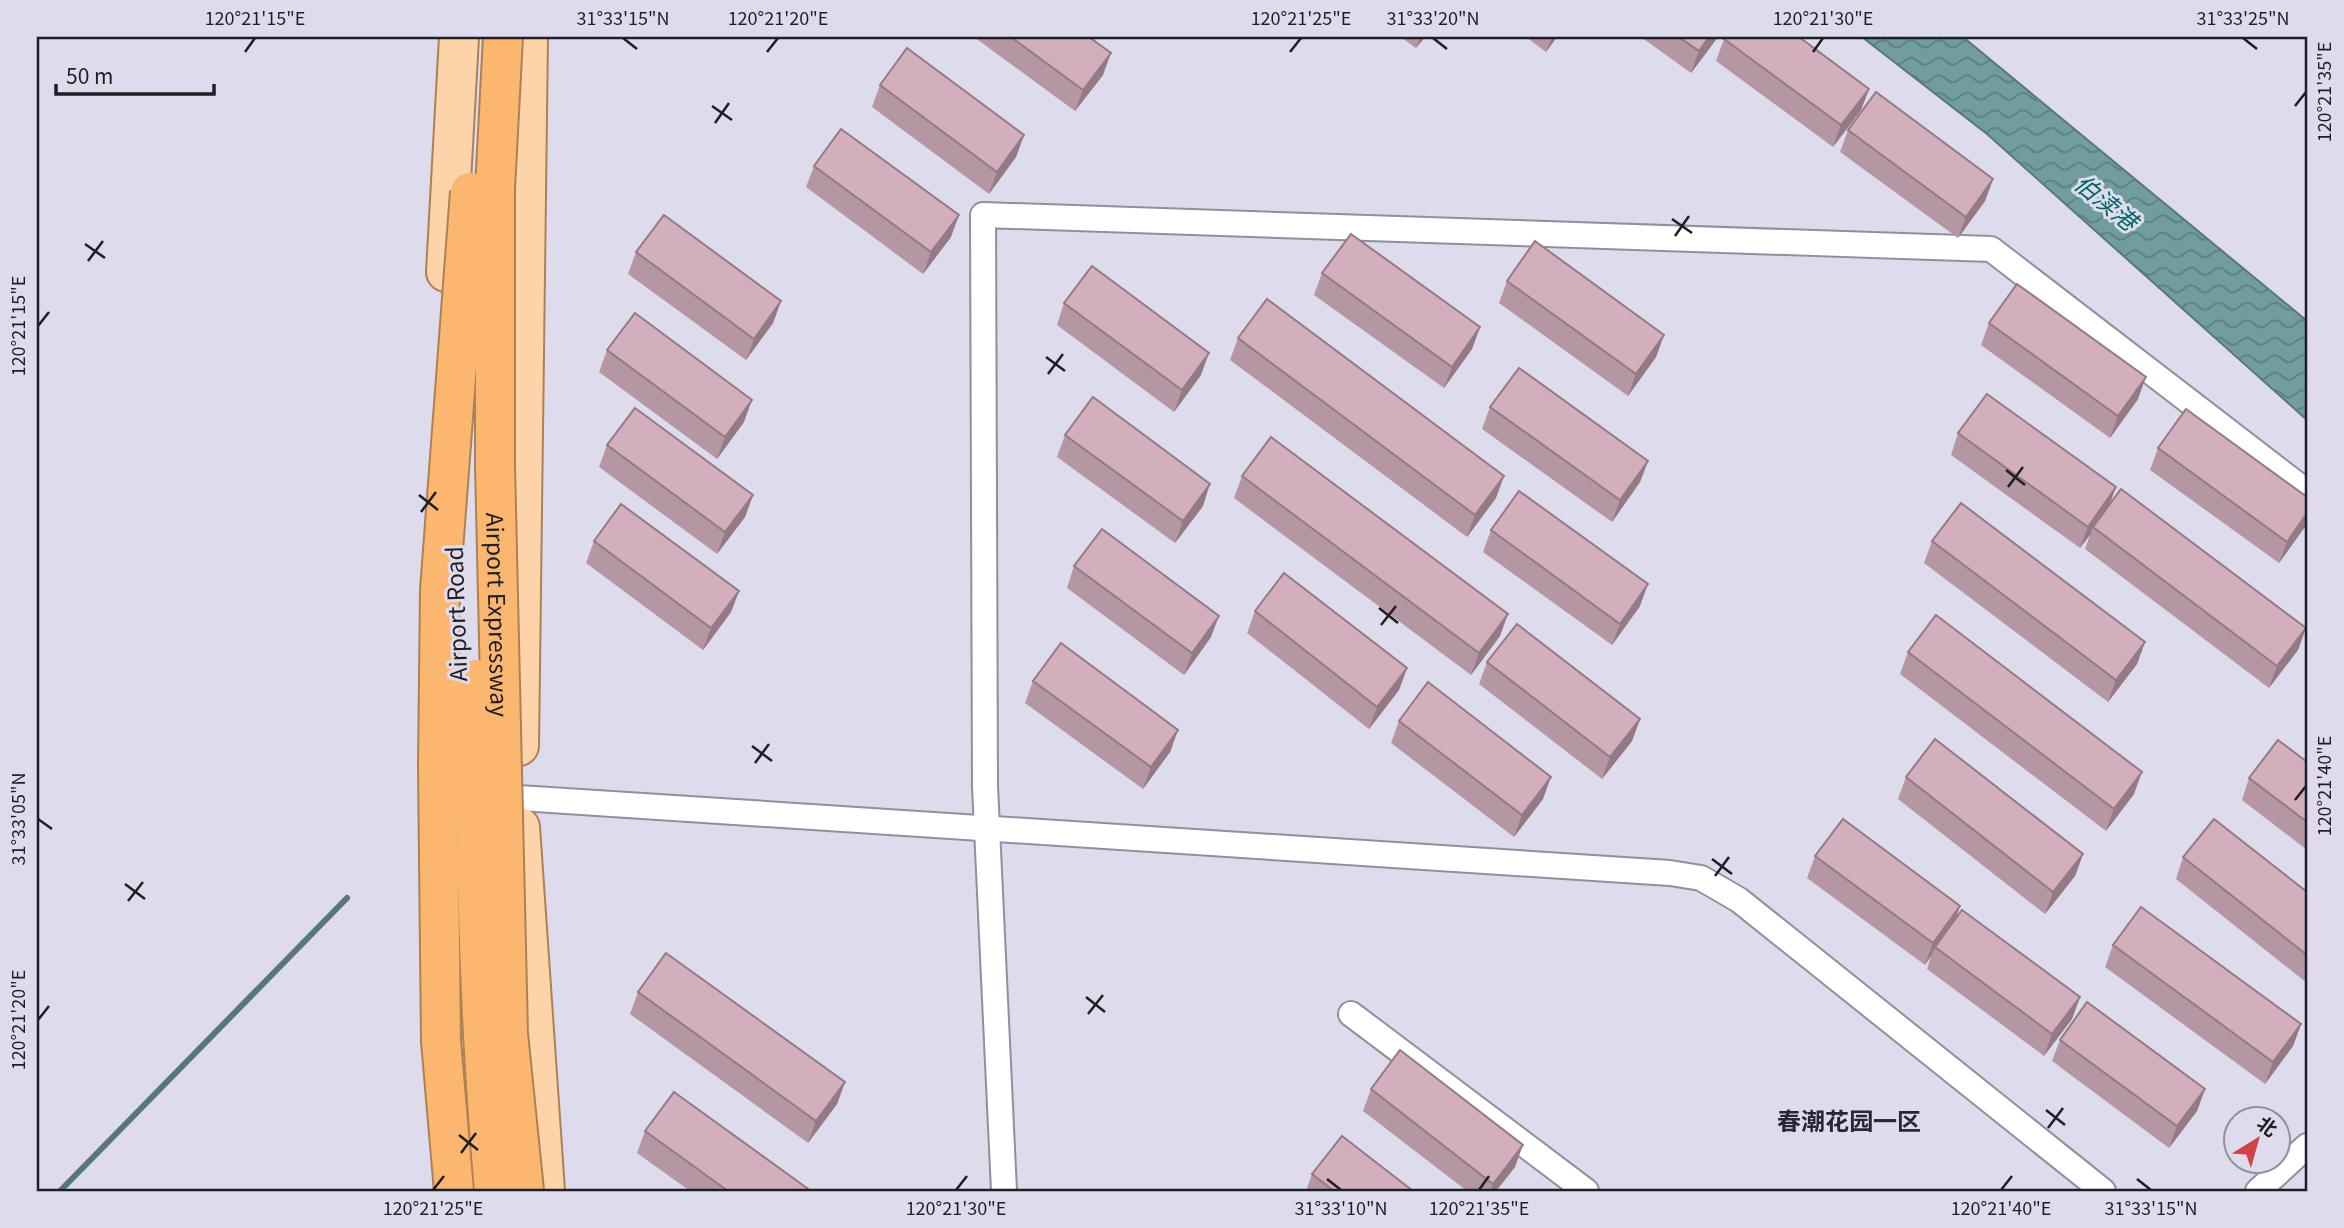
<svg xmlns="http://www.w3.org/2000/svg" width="2344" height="1228" viewBox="0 0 2344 1228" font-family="Georgia,'Noto Sans SC',serif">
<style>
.water{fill:url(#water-waves);stroke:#587779;stroke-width:2}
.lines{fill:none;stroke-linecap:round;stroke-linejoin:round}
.stream{stroke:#587779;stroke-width:6}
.street-casing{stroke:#908f9d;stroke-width:28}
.primary-casing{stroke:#ae8155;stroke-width:42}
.street{stroke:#fff;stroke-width:24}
.primary{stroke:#fdd4a9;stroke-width:38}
.highway-bridge-casing{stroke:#ae8155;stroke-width:42;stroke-linecap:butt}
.highway-bridge{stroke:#fbb770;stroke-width:38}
.wall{fill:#b596a3}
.shaded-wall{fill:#947a84}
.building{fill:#d3aebd;stroke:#947a84;stroke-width:2}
.ticks{fill:none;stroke:#1f1e24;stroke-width:2.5}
.labels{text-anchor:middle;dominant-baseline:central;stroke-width:6;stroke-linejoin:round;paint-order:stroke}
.street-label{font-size:23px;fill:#1f1e24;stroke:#dedcec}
.water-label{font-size:24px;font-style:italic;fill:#006366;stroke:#dedcec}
.neighbourhood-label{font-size:24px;font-weight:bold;fill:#292733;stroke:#dedcec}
.neatline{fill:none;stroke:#1f1e24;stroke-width:2.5}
.ticks-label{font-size:18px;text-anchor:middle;fill:#1f1e24}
</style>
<defs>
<pattern id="water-waves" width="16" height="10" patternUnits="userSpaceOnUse" patternTransform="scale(1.75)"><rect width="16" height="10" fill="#719d9e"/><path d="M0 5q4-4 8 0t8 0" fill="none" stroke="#5c7f81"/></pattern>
</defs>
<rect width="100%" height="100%" fill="#dedcec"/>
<!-- water -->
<path class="water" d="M 1862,37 L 1963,37 L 2307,321 L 2307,420 L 1987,134 Z"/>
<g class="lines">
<!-- stream -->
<path class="stream" d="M 60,1191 L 347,898"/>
<defs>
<g id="street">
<path d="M 490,796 L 1670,873 L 1701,878 L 1739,900 L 2103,1191"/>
<path d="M 1351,1014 L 1586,1191"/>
<path d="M 1004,1191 L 985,786 L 983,215 L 1991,249 L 2307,492"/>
<path d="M 2258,1191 L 2307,1146"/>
</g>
<g id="primary">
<path d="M 446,272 L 459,37"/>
<path d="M 519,746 L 528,37"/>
<path d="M 520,827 L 545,1191"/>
</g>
</defs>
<!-- street casing -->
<use href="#street" class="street-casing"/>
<!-- primary casing -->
<use href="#primary" class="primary-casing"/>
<!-- street -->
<use href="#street" class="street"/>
<!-- primary -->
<use href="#primary" class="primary"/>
<defs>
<g id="highway-bridge">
<path id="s1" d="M 503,37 L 495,189 L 495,465 L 508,1034 L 524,1191"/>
<path d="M 476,679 C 474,850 479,1021 494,1191"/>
<path d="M 454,1191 L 441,1041 L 438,766 L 440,590 L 470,192"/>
</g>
</defs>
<!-- highway-bridge casing -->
<use href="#highway-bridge" class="highway-bridge-casing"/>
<!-- highway-bridge -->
<use href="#highway-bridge" class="highway-bridge"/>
</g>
<!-- wall -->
<g class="wall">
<path d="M 974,37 L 1089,37 L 1103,75 L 1075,111 Z"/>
<path d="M 1401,37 L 1425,37 L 1416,48 Z"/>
<path d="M 1526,37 L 1557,37 L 1546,52 Z"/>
<path d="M 1641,37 L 1718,37 L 1691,73 Z"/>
<path d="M 1724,39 L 1869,89 L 1861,110 L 1833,147 L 1716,61 Z"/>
<path d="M 880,85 L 1024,135 L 1016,157 L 989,194 L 872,107 Z"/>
<path d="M 1848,130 L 1993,179 L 1985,201 L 1958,238 L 1840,152 Z"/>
<path d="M 814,166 L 951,237 L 923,274 L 806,187 Z"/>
<path d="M 636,252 L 781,301 L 773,323 L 746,360 L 628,274 Z"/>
<path d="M 1322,273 L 1480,327 L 1472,349 L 1444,388 L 1314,295 Z"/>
<path d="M 1507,281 L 1664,335 L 1656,357 L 1628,396 L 1499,303 Z"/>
<path d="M 1064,303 L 1201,375 L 1174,412 L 1057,325 Z"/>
<path d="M 1989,323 L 2138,399 L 2110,438 L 1981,345 Z"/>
<path d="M 1238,338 L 1496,498 L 1467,537 L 1230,360 Z"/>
<path d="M 607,350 L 744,422 L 717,459 L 599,372 Z"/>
<path d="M 1490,407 L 1648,461 L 1640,482 L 1612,522 L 1482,429 Z"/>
<path d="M 1958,433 L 2110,504 L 2306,628 L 2298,650 L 2269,688 L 2085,549 L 2090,535 L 2080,548 L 1951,455 Z"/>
<path d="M 1065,435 L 1203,506 L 1175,543 L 1057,457 Z"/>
<path d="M 607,445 L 753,495 L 745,517 L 717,554 L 599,467 Z"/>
<path d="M 2158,448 L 2307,497 L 2307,524 L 2279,563 L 2150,470 Z"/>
<path d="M 1242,476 L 1500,636 L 1471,675 L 1234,498 Z"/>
<path d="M 1491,530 L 1640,606 L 1612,645 L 1483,552 Z"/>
<path d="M 594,541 L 739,591 L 731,612 L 703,650 L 586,563 Z"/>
<path d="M 1932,541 L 2145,642 L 2137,664 L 2108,702 L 1924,563 Z"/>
<path d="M 1074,566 L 1211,637 L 1184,675 L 1067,588 Z"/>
<path d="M 1255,611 L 1407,668 L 1399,690 L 1369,729 L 1247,633 Z"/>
<path d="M 1908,652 L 2134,794 L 2106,831 L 1900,674 Z"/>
<path d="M 1487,662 L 1640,719 L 1632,741 L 1602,779 L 1479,684 Z"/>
<path d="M 1033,681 L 1178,730 L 1170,752 L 1143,789 L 1025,703 Z"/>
<path d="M 1399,721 L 1543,799 L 1514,837 L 1391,743 Z"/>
<path d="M 2307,762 L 2307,850 L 2242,800 L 2249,778 Z"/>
<path d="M 1906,777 L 2083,854 L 2075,876 L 2045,914 L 1898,799 Z"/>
<path d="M 1815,856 L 1960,906 L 1956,919 L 2080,997 L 2072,1019 L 2044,1056 L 1927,969 L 1931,956 L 1925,965 L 1807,878 Z"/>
<path d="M 2183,857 L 2307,892 L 2307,983 L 2176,879 Z"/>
<path d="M 2113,945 L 2301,1024 L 2293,1046 L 2265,1084 L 2105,967 Z"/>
<path d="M 638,992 L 845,1082 L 837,1104 L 808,1143 L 630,1014 Z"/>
<path d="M 2060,1040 L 2205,1089 L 2197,1111 L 2169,1148 L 2052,1061 Z"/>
<path d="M 1371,1089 L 1515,1167 L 1496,1191 L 1467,1191 L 1363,1111 Z"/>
<path d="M 645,1131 L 811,1191 L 690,1191 L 637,1153 Z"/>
<path d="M 1312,1174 L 1413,1191 L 1306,1191 Z"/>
</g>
<!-- shaded-wall -->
<g class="shaded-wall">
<path d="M 1421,37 L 1425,37 L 1416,48 Z"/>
<path d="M 1552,37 L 1557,37 L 1546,52 Z"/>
<path d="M 1709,37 L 1718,37 L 1691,73 L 1699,51 Z"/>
<path d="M 1111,53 L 1103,75 L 1075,111 L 1083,90 Z"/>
<path d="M 1869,89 L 1861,110 L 1833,147 L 1841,125 Z"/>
<path d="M 1024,135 L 1016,157 L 989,194 L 997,172 Z"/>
<path d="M 1993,179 L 1985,201 L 1958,238 L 1966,217 Z"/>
<path d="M 959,215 L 951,237 L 923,274 L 931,252 Z"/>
<path d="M 781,301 L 773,323 L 746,360 L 754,339 Z"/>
<path d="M 1480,327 L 1472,349 L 1444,388 L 1452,367 Z"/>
<path d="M 1664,335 L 1656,357 L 1628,396 L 1636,374 Z"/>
<path d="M 1209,353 L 1201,375 L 1174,412 L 1182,390 Z"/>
<path d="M 2146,377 L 2138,399 L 2110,438 L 2118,416 Z"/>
<path d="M 752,400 L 744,422 L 717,459 L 725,437 Z"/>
<path d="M 1648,461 L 1640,482 L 1612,522 L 1620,500 Z"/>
<path d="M 1504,476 L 1496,498 L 1467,537 L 1475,515 Z"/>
<path d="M 1210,484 L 1203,506 L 1175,543 L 1183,521 Z"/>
<path d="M 2116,487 L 2108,509 L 2093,527 L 2090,535 L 2080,548 L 2088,527 Z"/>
<path d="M 753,495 L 745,517 L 717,554 L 725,532 Z"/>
<path d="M 2307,513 L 2307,524 L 2279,563 L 2287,542 Z"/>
<path d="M 1648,584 L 1640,606 L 1612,645 L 1620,624 Z"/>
<path d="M 739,591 L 731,612 L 703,650 L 711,628 Z"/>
<path d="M 1508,614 L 1500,636 L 1471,675 L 1479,653 Z"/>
<path d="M 1219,616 L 1211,637 L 1184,675 L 1192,653 Z"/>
<path d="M 2306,628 L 2298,650 L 2269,688 L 2277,666 Z"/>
<path d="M 2145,642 L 2137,664 L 2108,702 L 2116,680 Z"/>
<path d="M 1407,668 L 1399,690 L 1369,729 L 1377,707 Z"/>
<path d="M 1640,719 L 1632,741 L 1602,779 L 1610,757 Z"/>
<path d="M 1178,730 L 1170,752 L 1143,789 L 1151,767 Z"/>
<path d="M 2142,772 L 2134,794 L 2106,831 L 2114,809 Z"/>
<path d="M 1551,777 L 1543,799 L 1514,837 L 1522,815 Z"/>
<path d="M 2083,854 L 2075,876 L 2045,914 L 2053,892 Z"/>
<path d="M 1960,906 L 1952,928 L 1935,947 L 1931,956 L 1925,965 L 1933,943 Z"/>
<path d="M 2080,997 L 2072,1019 L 2044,1056 L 2052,1034 Z"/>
<path d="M 2301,1024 L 2293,1046 L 2265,1084 L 2273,1062 Z"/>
<path d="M 845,1082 L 837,1104 L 808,1143 L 816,1121 Z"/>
<path d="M 2205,1089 L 2197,1111 L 2169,1148 L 2177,1126 Z"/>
<path d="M 1523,1145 L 1515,1167 L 1496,1191 L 1491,1191 L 1493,1184 Z"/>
</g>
<!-- building -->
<g class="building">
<path d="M 1011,37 L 1089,37 L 1111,53 L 1083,90 Z"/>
<path d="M 1679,37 L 1709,37 L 1699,51 Z"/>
<path d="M 1726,37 L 1799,37 L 1869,89 L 1841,125 L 1724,39 Z"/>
<path d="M 907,48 L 1024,135 L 997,172 L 880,85 Z"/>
<path d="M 1876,92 L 1993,179 L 1966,217 L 1848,130 Z"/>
<path d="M 841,129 L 959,215 L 931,252 L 814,166 Z"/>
<path d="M 664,215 L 781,301 L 754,339 L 636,252 Z"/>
<path d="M 1351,234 L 1480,327 L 1452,367 L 1322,273 Z"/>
<path d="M 1535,241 L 1664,335 L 1636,374 L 1507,281 Z"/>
<path d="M 1092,266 L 1209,353 L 1182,390 L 1064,303 Z"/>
<path d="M 2017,284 L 2146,377 L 2118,416 L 1989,323 Z"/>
<path d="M 1267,299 L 1504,476 L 1475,515 L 1238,338 Z"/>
<path d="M 635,313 L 752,400 L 725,437 L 607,350 Z"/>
<path d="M 1519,368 L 1648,461 L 1620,500 L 1490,407 Z"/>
<path d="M 1987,394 L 2116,487 L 2088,527 L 1958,433 Z"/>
<path d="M 1093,397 L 1210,484 L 1183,521 L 1065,435 Z"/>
<path d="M 635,408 L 753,495 L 725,532 L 607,445 Z"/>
<path d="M 2186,409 L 2307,497 L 2307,513 L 2287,542 L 2158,448 Z"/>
<path d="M 1271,437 L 1508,614 L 1479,653 L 1242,476 Z"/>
<path d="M 2121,489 L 2306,628 L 2277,666 L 2093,527 Z"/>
<path d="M 1519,491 L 1648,584 L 1620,624 L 1491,530 Z"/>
<path d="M 1961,503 L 2145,642 L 2116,680 L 1932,541 Z"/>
<path d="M 621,504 L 739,591 L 711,628 L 594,541 Z"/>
<path d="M 1102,529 L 1219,616 L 1192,653 L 1074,566 Z"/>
<path d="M 1284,573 L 1407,668 L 1377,707 L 1255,611 Z"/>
<path d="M 1936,615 L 2142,772 L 2114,809 L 1908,652 Z"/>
<path d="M 1517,624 L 1640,719 L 1610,757 L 1487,662 Z"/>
<path d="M 1061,643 L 1178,730 L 1151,767 L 1033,681 Z"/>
<path d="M 1428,682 L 1551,777 L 1522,815 L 1399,721 Z"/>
<path d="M 1935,739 L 2083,854 L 2053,892 L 1906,777 Z"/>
<path d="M 2278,740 L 2307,762 L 2307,822 L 2249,778 Z"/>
<path d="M 1843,819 L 1960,906 L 1933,943 L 1815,856 Z"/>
<path d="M 2214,819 L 2307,892 L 2307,955 L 2183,857 Z"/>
<path d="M 2141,907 L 2301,1024 L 2273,1062 L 2113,945 Z"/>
<path d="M 1962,910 L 2080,997 L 2052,1034 L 1935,947 Z"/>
<path d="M 666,953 L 845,1082 L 816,1121 L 638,992 Z"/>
<path d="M 2087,1002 L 2205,1089 L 2177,1126 L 2060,1040 Z"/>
<path d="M 1400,1050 L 1523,1145 L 1493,1184 L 1371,1089 Z"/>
<path d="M 674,1092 L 811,1191 L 728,1191 L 645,1131 Z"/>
<path d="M 1342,1136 L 1413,1191 L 1334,1191 L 1312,1174 Z"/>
</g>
<!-- ticks -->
<path class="ticks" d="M 623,38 L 637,49M 1433,38 L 1447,49M 2243,38 L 2257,49M 245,52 L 255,38M 767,52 L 778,38M 1290,52 L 1301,38M 1813,52 L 1823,38M 712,106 L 732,120M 2295,106 L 2306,92M 715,123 L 729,103M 1672,219 L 1692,233M 1675,236 L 1689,216M 85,244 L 105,258M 88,261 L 103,241M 38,326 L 49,312M 1046,357 L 1065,371M 1048,374 L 1063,354M 2006,470 L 2025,485M 2008,487 L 2023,467M 419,495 L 438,510M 421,512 L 436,492M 1379,608 L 1398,623M 1381,625 L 1396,606M 752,746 L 772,761M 755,763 L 769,744M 2295,800 L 2306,786M 38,819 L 52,829M 1712,859 L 1732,874M 1715,876 L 1729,857M 125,884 L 145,899M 128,901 L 143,882M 1086,997 L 1105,1012M 1088,1014 L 1103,995M 38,1020 L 49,1006M 2046,1110 L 2065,1125M 2048,1128 L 2063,1108M 459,1135 L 478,1150M 461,1153 L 476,1133M 1327,1179 L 1341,1190M 2137,1179 L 2151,1190M 433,1190 L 444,1176M 956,1190 L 967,1176M 1479,1190 L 1489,1176M 2001,1190 L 2012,1176"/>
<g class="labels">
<!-- street labels -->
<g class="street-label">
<text transform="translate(455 614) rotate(-92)">Airport Road</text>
<text stroke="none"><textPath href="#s1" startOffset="578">Airport Expressway</textPath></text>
</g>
<!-- water labels -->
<g class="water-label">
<text transform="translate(2107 201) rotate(39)">伯渎港</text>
</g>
<!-- neighbourhood labels -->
<g class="neighbourhood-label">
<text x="1849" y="1119">春潮花园一区</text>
</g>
</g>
<!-- border -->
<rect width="2344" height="1228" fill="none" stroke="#dedcec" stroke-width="77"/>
<!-- north arrow -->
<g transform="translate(2257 1140) rotate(37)"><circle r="33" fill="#dedcec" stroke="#92909c" stroke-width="2"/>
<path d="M0-5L12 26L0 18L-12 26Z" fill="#d2424b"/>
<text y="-10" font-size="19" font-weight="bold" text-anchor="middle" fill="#1f1e24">北</text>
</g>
<!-- scale -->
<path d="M56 84v10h158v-10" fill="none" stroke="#1f1e24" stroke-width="3.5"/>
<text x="66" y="84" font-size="21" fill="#1f1e24" stroke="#dedcec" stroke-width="5" paint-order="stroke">50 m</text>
<rect x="38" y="38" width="2268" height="1152" class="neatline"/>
<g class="ticks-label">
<text x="255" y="25">120°21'15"E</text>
<text x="623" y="25">31°33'15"N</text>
<text x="778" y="25">120°21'20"E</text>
<text x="1301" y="25">120°21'25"E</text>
<text x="1433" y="25">31°33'20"N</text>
<text x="1823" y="25">120°21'30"E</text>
<text x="2243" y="25">31°33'25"N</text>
<text transform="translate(2325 92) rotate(-90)" y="6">120°21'35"E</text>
<text transform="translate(19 326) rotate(-90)" y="6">120°21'15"E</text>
<text transform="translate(2325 786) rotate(-90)" y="6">120°21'40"E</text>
<text transform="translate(19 819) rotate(-90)" y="6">31°33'05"N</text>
<text transform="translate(19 1020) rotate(-90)" y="6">120°21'20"E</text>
<text x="433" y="1215">120°21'25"E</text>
<text x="956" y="1215">120°21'30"E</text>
<text x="1341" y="1215">31°33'10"N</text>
<text x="1479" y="1215">120°21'35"E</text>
<text x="2001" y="1215">120°21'40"E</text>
<text x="2151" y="1215">31°33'15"N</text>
</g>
</svg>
